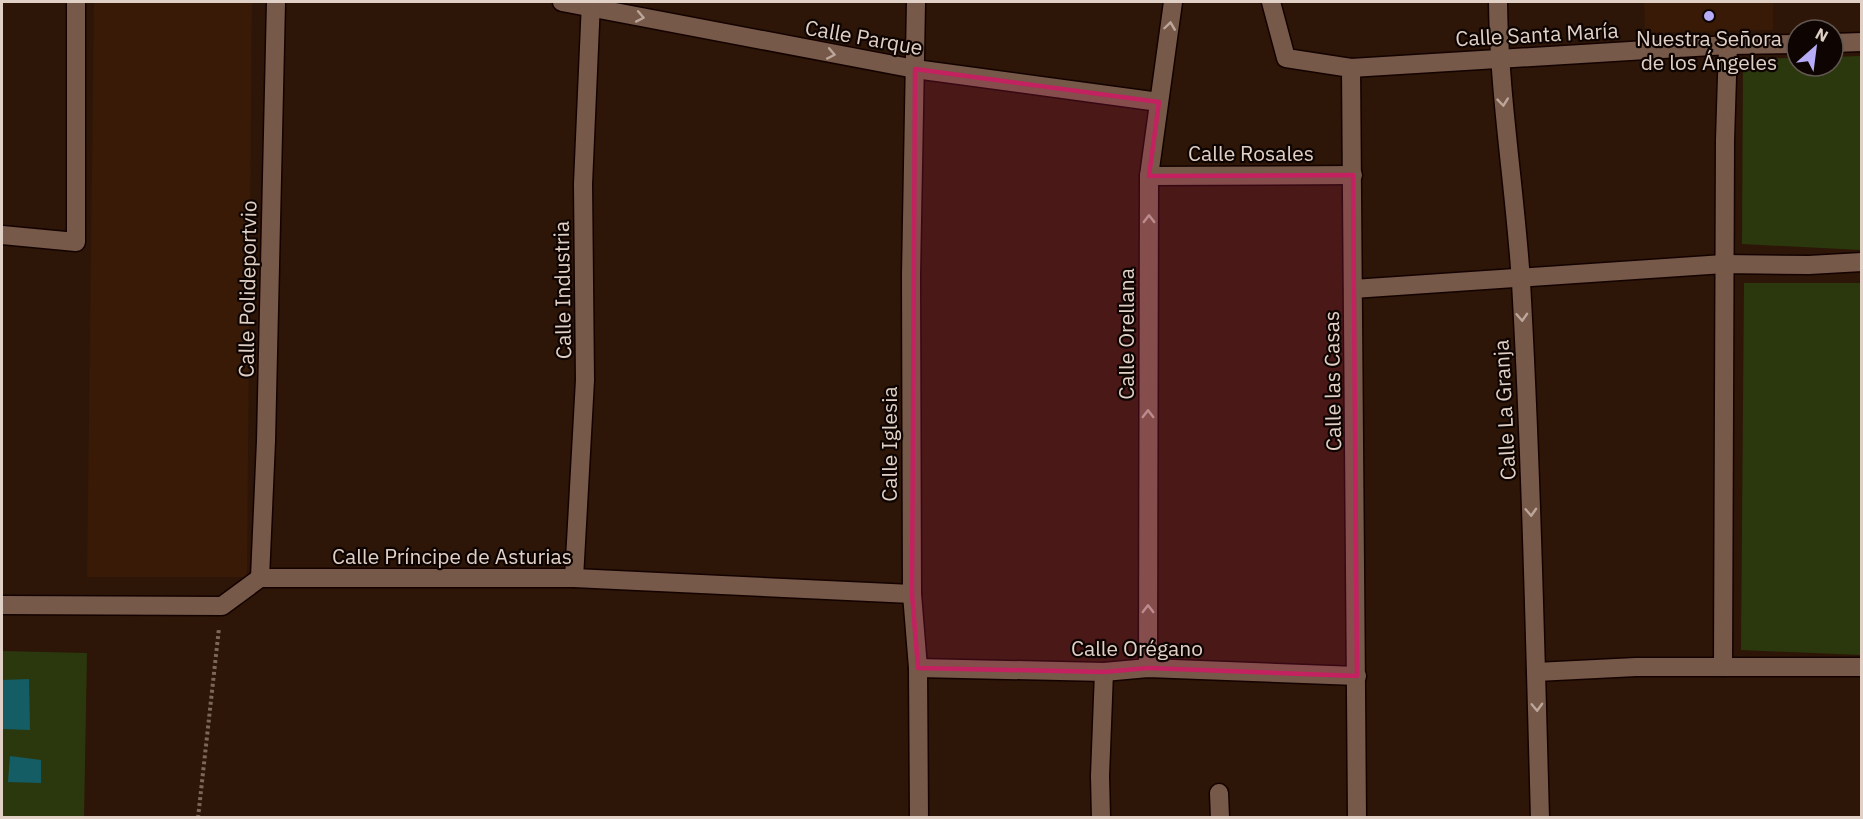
<svg xmlns="http://www.w3.org/2000/svg" width="1863" height="819" viewBox="0 0 1863 819" font-family="'IBM Plex Sans',sans-serif">
<style>
.built{fill:#381a06}
.green{fill:#2b380e}
.water{fill:#145d64}
.lines{fill:none;stroke-linecap:round;stroke-linejoin:round}
.minor-casing{stroke:#140200;stroke-width:21}
.path{stroke:#7c675b;stroke-width:4;stroke-dasharray:3 3;stroke-linecap:butt}
.minor{stroke:#765948;stroke-width:18}
.oneway{stroke:#bca69a}
.marked{fill:#c42160;fill-opacity:0.2;stroke:#c42160;stroke-width:4.5;stroke-linejoin:round}
.poi-dot{fill:#b6acf8;stroke:#0e0502;stroke-width:2}
.labels{text-anchor:middle;dominant-baseline:central;stroke-width:4.5;stroke-linejoin:round;paint-order:stroke}
.street-label{font-size:21px;fill:#e1d0c6;stroke:#0e0502}
.poi-label{font-size:21px;fill:#e1d0c6;stroke:#0e0502}
</style>
<rect width="100%" height="100%" fill="#2d1607"/>
<!-- built -->
<g class="built">
<path d="M 94,2 L 252,2 L 247,577 L 87,577 Z"/>
<path d="M 1644,2 L 1773,2 L 1773,30 L 1645,33 Z"/>
</g>
<!-- green -->
<g class="green">
<path d="M 1861,56 L 1861,250 L 1742,244 L 1743,59 L 1797,58 L 1797,66 L 1833,66 L 1833,57 Z"/>
<path d="M 1744,283 L 1861,283 L 1861,655 L 1741,650 Z"/>
<path d="M 2,651 L 87,653 L 84,817 L 2,818 Z"/>
</g>
<!-- water -->
<g class="water">
<path d="M 29,679 L 30,730 L 2,729 L 2,680 Z"/>
<path d="M 10,756 L 41,760 L 41,783 L 8,782 Z"/>
</g>
<g class="lines">
<defs>
<g id="minor">
<path d="M 562,2 L 915,69 L 1159,102"/>
<path d="M 916,2 L 911,275 L 912,594 L 918,668 L 919,818"/>
<path d="M 1271,2 L 1286,58 L 1351,68 L 1357,818"/>
<path d="M 1498,2 C 1499,96 1515,188 1521,282 C 1531,460 1535,639 1540,818"/>
<path d="M 1833,43 L 1862,42"/>
<path d="M 1351,68 L 1728,45 L 1797,44"/>
<path d="M 1149,176 L 1353,175"/>
<path d="M 2,235 L 76,242 L 76,2"/>
<path d="M 1353,289 L 1724,264 L 1809,265 L 1862,262"/>
<path d="M 260,578 L 266,441 L 276,2"/>
<path d="M 574,578 L 585,380 L 583,184 L 591,2"/>
<path d="M 2,605 L 222,606 L 260,578 L 574,578 L 912,594"/>
<path d="M 1723,667 L 1725,140 L 1728,45"/>
<path d="M 918,668 L 1104,672 L 1148,668 L 1357,676"/>
<path d="M 1148,668 L 1149,176 L 1173,2"/>
<path d="M 1536,672 L 1636,667 L 1862,667"/>
<path d="M 1219,793 L 1220,818"/>
<path d="M 1101,818 L 1100,776 L 1104,672"/>
</g>
</defs>
<!-- minor casing -->
<use href="#minor" class="minor-casing"/>
<!-- path -->
<path class="path" d="M 198,818 L 219,628"/>
<!-- minor -->
<use href="#minor" class="minor"/>
</g>
<!-- one-way arrows -->
<defs><path id="oneway-chevron" d="M-2-3.5L2.5 0L-2 3.5" fill="none" stroke-width="1.6" stroke-linecap="round" stroke-linejoin="round" transform="scale(1.5)"/></defs>
<g class="oneway">
<use href="#oneway-chevron" transform="translate(640 17) rotate(11)"/>
<use href="#oneway-chevron" transform="translate(1170 26) rotate(-82)"/>
<use href="#oneway-chevron" transform="translate(831 54) rotate(11)"/>
<use href="#oneway-chevron" transform="translate(1503 102) rotate(84)"/>
<use href="#oneway-chevron" transform="translate(1149 219) rotate(-90)"/>
<use href="#oneway-chevron" transform="translate(1522 317) rotate(87)"/>
<use href="#oneway-chevron" transform="translate(1148 414) rotate(-90)"/>
<use href="#oneway-chevron" transform="translate(1531 512) rotate(87)"/>
<use href="#oneway-chevron" transform="translate(1148 609) rotate(-90)"/>
<use href="#oneway-chevron" transform="translate(1537 707) rotate(88)"/>
</g>
<!-- marked area -->
<path class="marked" d="M 915,69 L 1159,102 L 1149,176 L 1353,175 L 1357,676 L 1148,668 L 1104,672 L 918,668 L 912,594 Z"/>
<!-- markers -->
<circle class="poi-dot" cx="1709" cy="16" r="6"/>
<g class="labels">
<!-- street labels -->
<g class="street-label">
<text transform="translate(1537 34) rotate(-3)">Calle Santa María</text>
<text transform="translate(864 37) rotate(10)">Calle Parque</text>
<text x="1251" y="153">Calle Rosales</text>
<text transform="translate(247 289) rotate(-89)">Calle Polideportvio</text>
<text transform="translate(562 290) rotate(-91)">Calle Industria</text>
<text transform="translate(1126 334) rotate(-90)">Calle Orellana</text>
<text transform="translate(1332 381) rotate(-91)">Calle las Casas</text>
<text transform="translate(1504 410) rotate(-93)">Calle La Granja</text>
<text transform="translate(889 444) rotate(-90)">Calle Iglesia</text>
<text x="452" y="556">Calle Príncipe de Asturias</text>
<text x="1137" y="648">Calle Orégano</text>
</g>
<!-- poi labels -->
<g class="poi-label">
<text x="1709" y="38">Nuestra Señora<tspan x="1709" dy="24">de los Ángeles</tspan></text>
</g>
</g>
<!-- border -->
<rect width="1863" height="819" fill="none" stroke="#e1d0c6" stroke-width="6"/>
<!-- north arrow -->
<g transform="translate(1815 48) rotate(28)"><circle r="28" fill="#0e0502" stroke="#625650" stroke-width="1.5"/>
<path d="M0-4.5L10 22L0 15L-10 22Z" fill="#b6acf8"/>
<text y="-9" font-size="16" font-weight="bold" text-anchor="middle" fill="#e1d0c6">N</text>
</g>
</svg>
